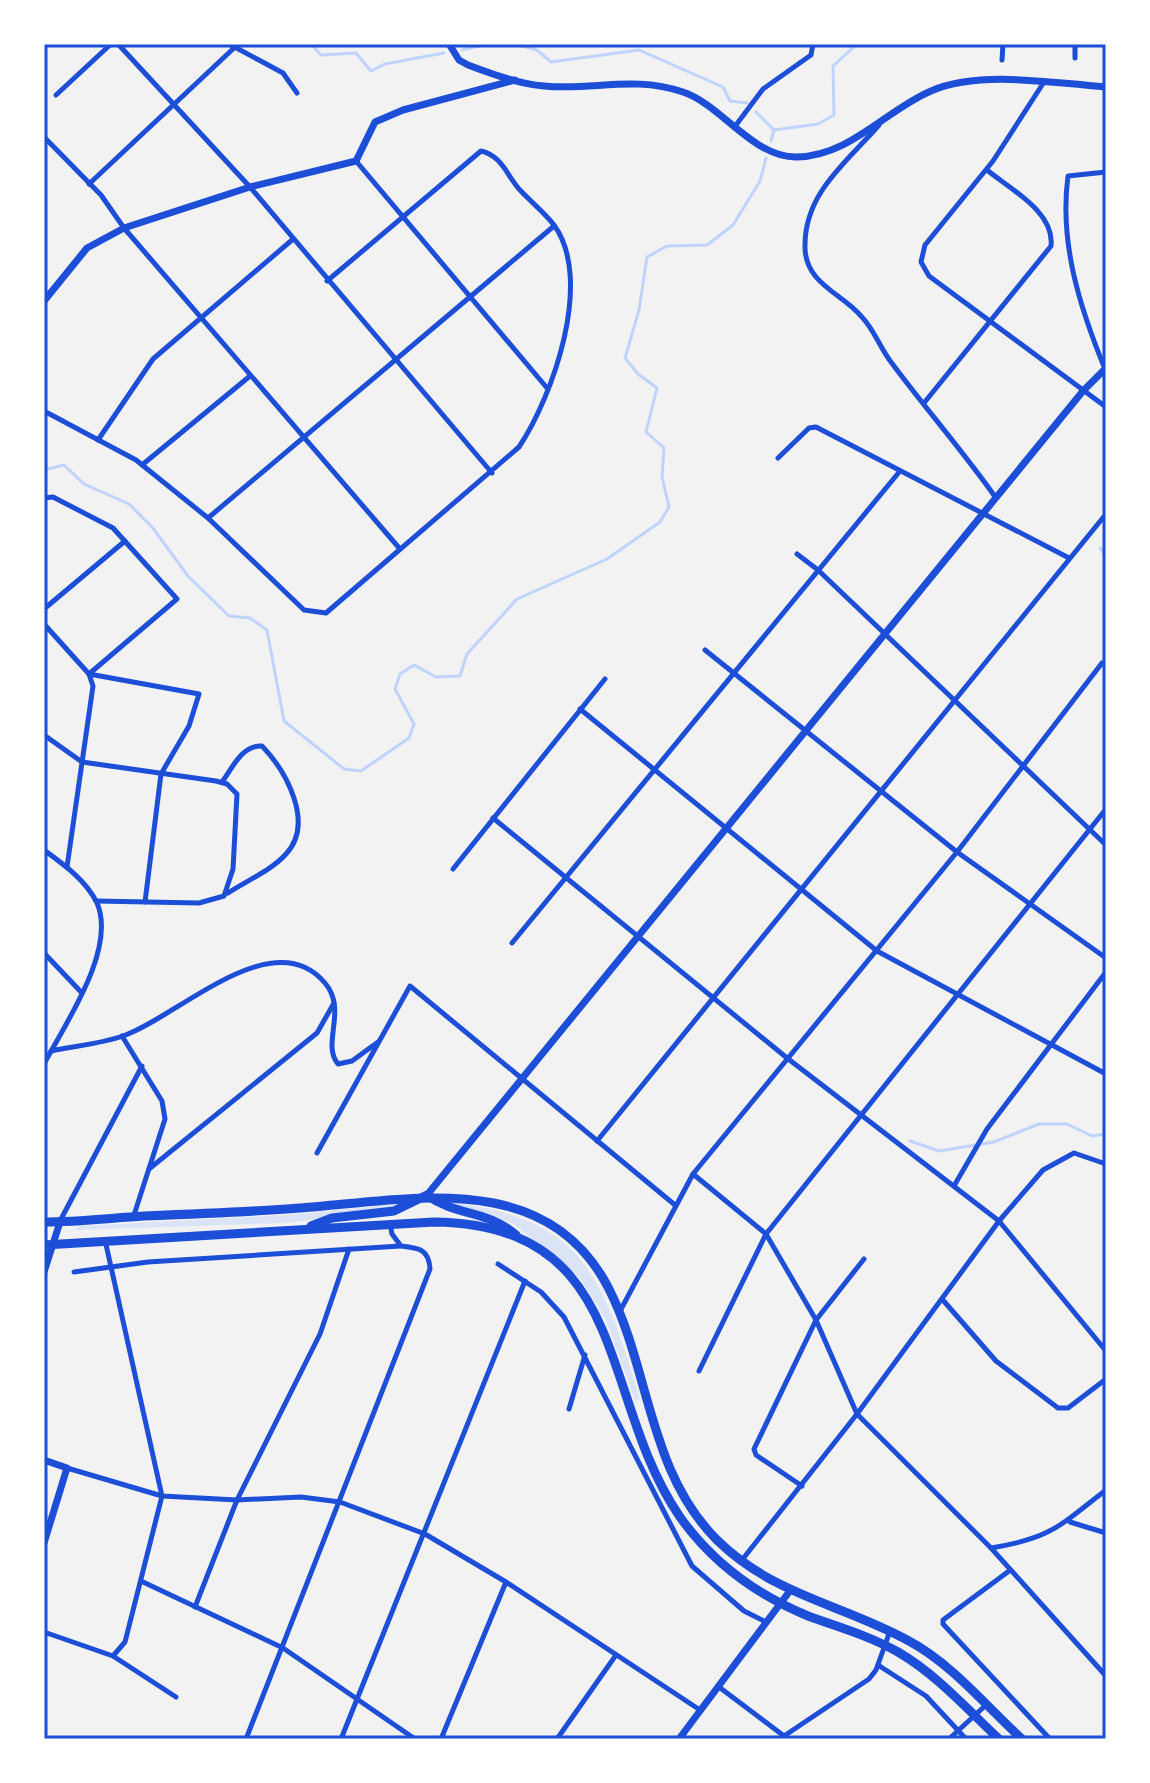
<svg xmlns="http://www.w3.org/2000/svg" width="1150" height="1783" viewBox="0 0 1150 1783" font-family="Lato,sans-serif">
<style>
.green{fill:#dbe4f7}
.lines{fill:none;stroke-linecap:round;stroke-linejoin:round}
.stream{stroke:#bfd3fe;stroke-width:3}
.minor{stroke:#1d4ed8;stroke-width:5}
.tertiary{stroke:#1d4ed8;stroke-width:7}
.trunk{stroke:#1d4ed8;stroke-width:9}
.neatline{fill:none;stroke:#1d4ed8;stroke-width:3}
</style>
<rect width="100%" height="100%" fill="#f2f2f2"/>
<!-- green -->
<g class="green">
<path d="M 444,1202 C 584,1215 603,1278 640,1399 L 635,1401 L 606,1320 L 580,1278 L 514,1224 Z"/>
<path d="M 401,1204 L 389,1209 L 288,1223 L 75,1230 L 79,1226 L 285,1215 Z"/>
</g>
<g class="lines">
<!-- stream -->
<g class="stream">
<path d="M 311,44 L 321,55 L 356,53 L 371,71 L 385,64 L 444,53"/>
<path d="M 515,44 L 537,50 L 551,62 L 639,50 L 723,87 L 730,101 L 747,103"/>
<path d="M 462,50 L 487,44"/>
<path d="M 756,112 L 774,130 L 818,124 L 834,115 L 833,66 L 857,44"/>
<path d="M 771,141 L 774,130"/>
<path d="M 44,470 L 64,465 L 84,484 L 129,504 L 152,527 L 188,576 L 229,616 L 250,618 L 267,630 L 284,721 L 344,769 L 361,771 L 409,738 L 414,724 L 395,689 L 400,674 L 414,665 L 436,677 L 460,676 L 467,654 L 517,599 L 607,559 L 660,522 L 669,507 L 662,477 L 664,448 L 646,432 L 657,388 L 638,374 L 625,358 L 639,310 L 647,257 L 667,246 L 707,245 L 733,225 L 760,181 L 766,158"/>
<path d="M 1100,548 L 1106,556"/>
<path d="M 910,1141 L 939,1151 L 994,1142 L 1039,1124 L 1067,1124 L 1092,1136 L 1106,1134"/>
</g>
<!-- minor -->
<g class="minor">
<path d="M 118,44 L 250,187 L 492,473"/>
<path d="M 229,44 L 283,73 L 297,93"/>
<path d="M 1075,44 L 1075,58"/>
<path d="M 1002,60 L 1003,44"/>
<path d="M 1044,82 L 993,161 L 925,245 L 921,262 L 929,276 L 1106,407"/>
<path d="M 56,95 L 111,44"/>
<path d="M 736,125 L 763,89 L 811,55 L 813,44"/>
<path d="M 879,125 C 847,162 804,193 805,247 C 805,283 841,293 861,316 C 874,329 880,348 891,362 C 925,408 963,451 996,498"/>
<path d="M 44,137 L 101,195 L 124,228 L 400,549"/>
<path d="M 356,161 L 547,388"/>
<path d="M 89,184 L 234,48"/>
<path d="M 1105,369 C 1080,308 1059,243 1068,176 L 1106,172"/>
<path d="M 924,403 L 1051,246 C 1055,212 1010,189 987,170"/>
<path d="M 44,411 L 136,460 L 208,518 L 304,610 L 326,613 L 519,447 C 553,396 594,280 554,225 C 544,212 530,201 519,189 C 506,174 502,156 481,151 L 327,281"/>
<path d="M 98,440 L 153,359 L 292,240"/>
<path d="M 778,458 L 809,428 L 816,427 L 1069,558"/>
<path d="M 142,465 L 250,376"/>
<path d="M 44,498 L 53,497 L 113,528 L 177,599 L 89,674"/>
<path d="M 208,518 L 554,226"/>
<path d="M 797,554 L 818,570 L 1106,845"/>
<path d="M 44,609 L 125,541"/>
<path d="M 44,624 L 89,674 L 93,686 L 67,867"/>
<path d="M 705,650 L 957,852 L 1106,958"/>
<path d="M 89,674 L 199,694 L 189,726 L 161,774 L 145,902"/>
<path d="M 580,709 L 877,951 L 1106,1074"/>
<path d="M 44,735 L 82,762 L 216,781 L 227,784 L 237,794 L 233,869 L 224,896 L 199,903 L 96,901"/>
<path d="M 222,782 C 233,767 242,745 262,746 C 286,771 315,823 286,854 C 272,870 246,881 228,893"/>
<path d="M 493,818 L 787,1058 L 999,1221 L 1106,1351"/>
<path d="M 44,850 C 63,864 86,880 97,903 C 117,949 65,1024 44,1064"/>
<path d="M 453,869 L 605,679"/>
<path d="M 512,943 L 900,471"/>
<path d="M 44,953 L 82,993"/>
<path d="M 122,1036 L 162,1101 L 165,1119 L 134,1215"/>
<path d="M 51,1051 C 74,1046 100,1044 123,1036 C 178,1017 273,921 325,983 C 348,1010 321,1044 338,1064 L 352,1061 L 378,1042"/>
<path d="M 597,1141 L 1106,514"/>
<path d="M 317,1153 L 410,986 L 675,1205"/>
<path d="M 149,1169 L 317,1033 L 334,1003"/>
<path d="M 693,1174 L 766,1234 L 816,1320 L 857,1414 L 991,1548 L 1106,1676"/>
<path d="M 954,1186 L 987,1129 L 1106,972"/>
<path d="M 60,1221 L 142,1066"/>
<path d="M 105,1240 L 162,1496 L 125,1642 L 113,1656"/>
<path d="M 498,1264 L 541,1292 L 564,1317 L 692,1566 L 744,1611 L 766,1622"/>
<path d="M 74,1272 L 148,1262 L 400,1246"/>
<path d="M 942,1299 L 996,1361 L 1058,1408 L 1068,1408 L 1106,1379"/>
<path d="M 619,1313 L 693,1174 L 957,852 L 1102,663"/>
<path d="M 699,1371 L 766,1234 L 1106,809"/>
<path d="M 569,1409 L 585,1355"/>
<path d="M 67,1468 L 162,1496 L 237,1500 L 301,1497 L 340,1502 L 425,1534 L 506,1582 L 700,1710"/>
<path d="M 802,1486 L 756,1455 L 754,1449 L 816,1320 L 864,1259"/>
<path d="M 1070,1522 L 1106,1533"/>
<path d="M 991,1548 C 1052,1538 1059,1526 1106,1490"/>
<path d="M 742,1560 L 857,1414 L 999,1221 L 1043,1170 L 1074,1153 L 1106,1164"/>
<path d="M 1009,1571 L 943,1620 L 943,1624 L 1050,1739"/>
<path d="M 143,1582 L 283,1648 L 415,1739"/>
<path d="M 195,1607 L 237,1500 L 320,1334 L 349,1249"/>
<path d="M 44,1632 L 113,1656 L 176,1697"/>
<path d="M 878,1665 L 926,1696 L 966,1739"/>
<path d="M 719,1687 L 788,1739"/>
<path d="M 784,1736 L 869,1679 L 876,1670 L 890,1631"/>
<path d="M 246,1739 L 430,1269 C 429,1249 419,1248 401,1246 L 392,1234 L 390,1224"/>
<path d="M 341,1739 L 525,1281"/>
<path d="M 441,1739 L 506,1582"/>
<path d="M 557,1739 L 616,1655"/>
<path d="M 949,1739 L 986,1705"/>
</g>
<!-- tertiary -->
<g class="tertiary">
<path d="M 449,44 L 459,60 L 468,65 C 492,74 519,84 544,86 C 593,91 633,75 683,92 C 722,105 753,158 797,157 C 850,156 886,110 931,91 C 979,70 1055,83 1106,87"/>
<path d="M 44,301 L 87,248 L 124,228 L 250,187 L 356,161 L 375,122 L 403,110 L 515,80"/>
<path d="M 427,1195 L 1083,391 L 1106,368"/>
<path d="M 44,1272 L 60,1222"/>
<path d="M 44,1460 L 67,1468 L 44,1543"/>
<path d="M 679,1739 L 789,1592"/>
</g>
<!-- trunk -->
<g class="trunk">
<path d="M 44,1222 C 77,1222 111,1218 144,1216 C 196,1214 248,1212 300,1208 C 409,1200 547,1167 609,1289 C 650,1370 648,1471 717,1540 C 774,1596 842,1604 909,1641 C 952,1664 986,1706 1022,1739"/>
<path d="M 311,1226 L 332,1218 L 394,1211 L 427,1195 C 457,1217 486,1209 516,1235"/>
<path d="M 44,1245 L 434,1222 C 633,1225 597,1397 680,1517 C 712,1562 757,1595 808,1616 C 838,1627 870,1636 898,1652 C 936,1674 967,1709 999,1739"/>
</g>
</g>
<!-- border -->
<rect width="1150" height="1783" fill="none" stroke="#ffffff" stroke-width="92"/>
<rect x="46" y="46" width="1058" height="1691" class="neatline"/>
</svg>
